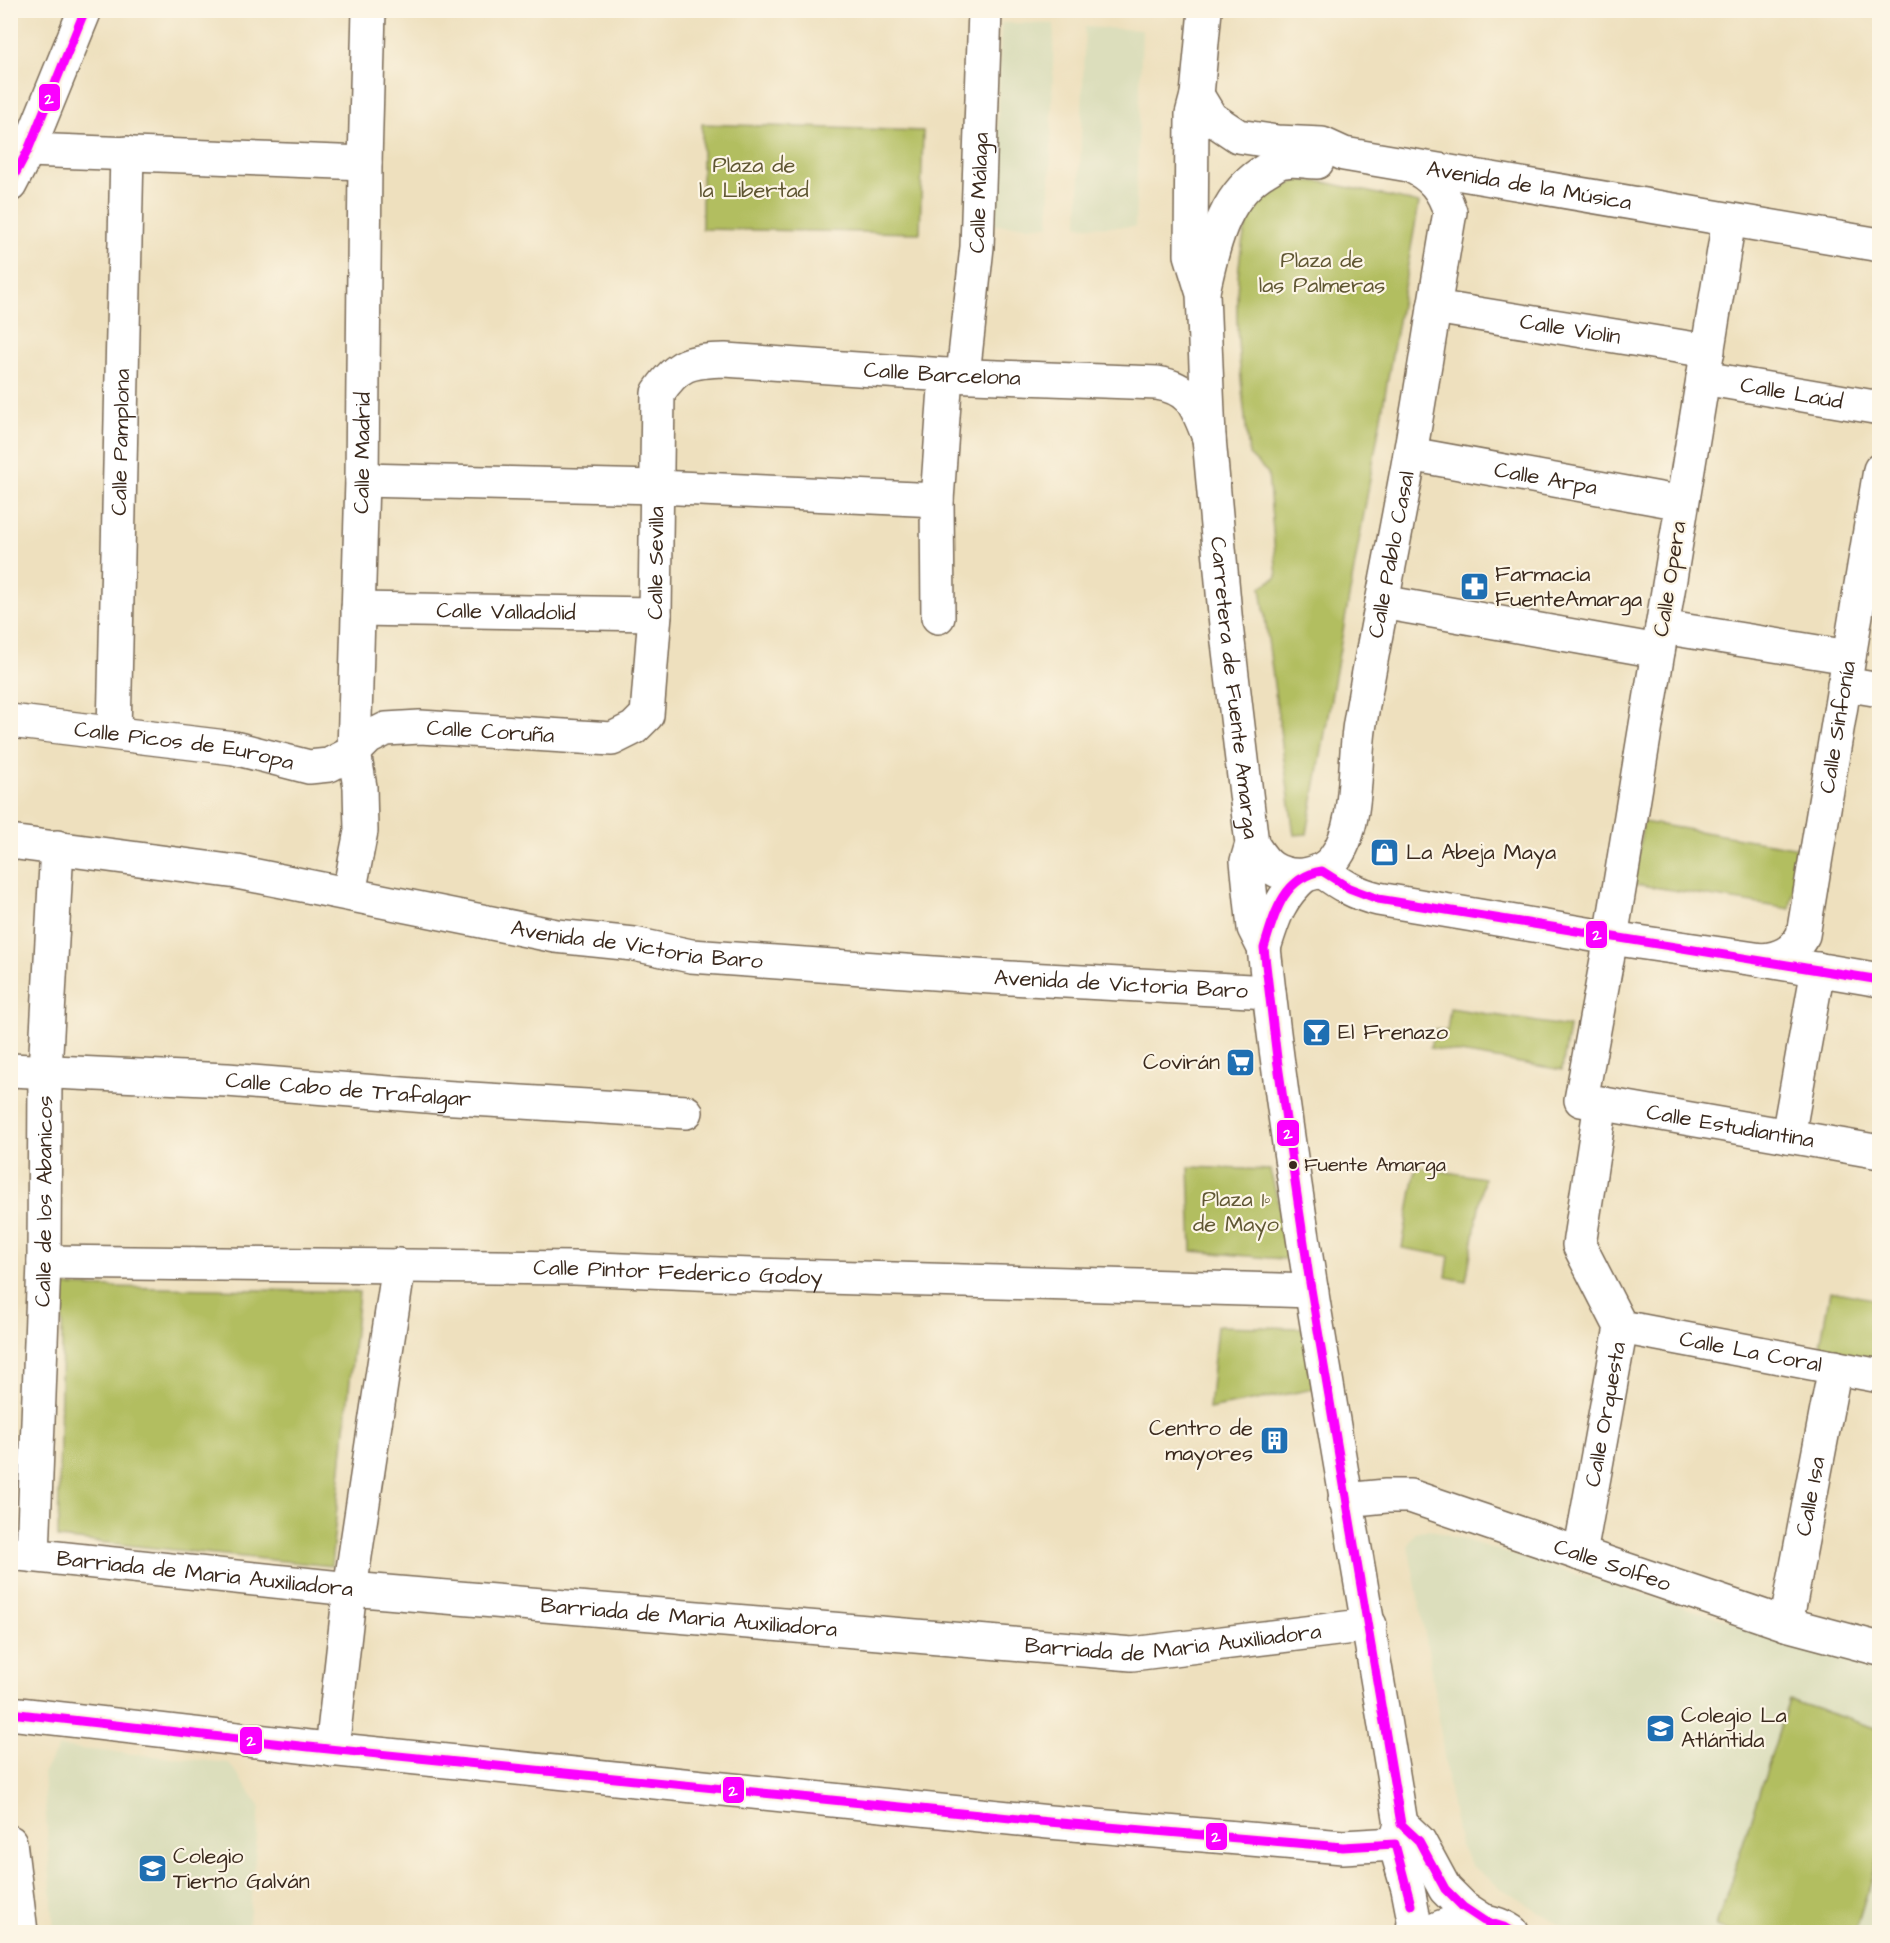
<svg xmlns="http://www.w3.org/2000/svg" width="1890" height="1943" viewBox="0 0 1890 1943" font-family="'Architects Daughter',sans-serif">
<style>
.built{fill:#dcdebc}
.green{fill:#b2be60;stroke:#76743f;stroke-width:1.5}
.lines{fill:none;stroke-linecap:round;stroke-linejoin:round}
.minor-casing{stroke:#7a6a56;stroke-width:36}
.tertiary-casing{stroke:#7a6a56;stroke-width:36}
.minor{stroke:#fff;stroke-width:33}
.tertiary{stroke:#fff;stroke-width:33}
.bus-1-casing{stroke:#fcf5e5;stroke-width:14}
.bus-1{stroke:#fb00ff;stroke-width:9}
.bus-dot{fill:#3b2a1e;stroke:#fcf5e5;stroke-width:2}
.labels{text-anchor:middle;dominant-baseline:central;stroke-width:4.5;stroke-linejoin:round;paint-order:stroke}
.bus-label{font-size:20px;fill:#3b2a1e;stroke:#fcf5e5;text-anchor:start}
.park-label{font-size:22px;fill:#5f5632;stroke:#fcf5e5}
.street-label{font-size:22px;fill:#3b2a1e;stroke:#fcf5e5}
.poi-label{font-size:22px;fill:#3b2a1e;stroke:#fcf5e5;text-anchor:start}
.line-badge{stroke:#fcf5e5;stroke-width:2}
.badge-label{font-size:16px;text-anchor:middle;font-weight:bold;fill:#fff}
</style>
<rect width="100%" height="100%" fill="#fcf5e5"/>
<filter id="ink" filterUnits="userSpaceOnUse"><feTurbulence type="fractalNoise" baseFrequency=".0167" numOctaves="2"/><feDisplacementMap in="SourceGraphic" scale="12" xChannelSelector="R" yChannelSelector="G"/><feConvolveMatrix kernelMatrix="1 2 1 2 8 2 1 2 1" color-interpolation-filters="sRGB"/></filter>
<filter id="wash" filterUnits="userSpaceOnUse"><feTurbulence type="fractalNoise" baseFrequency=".008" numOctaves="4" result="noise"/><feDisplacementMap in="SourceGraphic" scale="24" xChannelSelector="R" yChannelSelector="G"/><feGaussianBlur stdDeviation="1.35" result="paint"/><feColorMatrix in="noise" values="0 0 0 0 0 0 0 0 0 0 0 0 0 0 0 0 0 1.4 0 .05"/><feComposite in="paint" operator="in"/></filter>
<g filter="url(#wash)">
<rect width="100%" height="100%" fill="#eee0be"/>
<!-- built -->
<g class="built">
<path d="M 1001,23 L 1054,24 L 1049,226 L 994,225 Z"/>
<path d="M 1085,27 L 1142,30 L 1135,227 L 1078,226 Z"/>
<path d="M 1429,1529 L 1879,1667 L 1879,1932 L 1572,1932 L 1498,1886 L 1473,1867 L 1460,1846 L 1448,1785 L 1432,1671 L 1408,1545 L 1415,1533 Z"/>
<path d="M 59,1747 L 229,1763 L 260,1806 L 248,1932 L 54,1932 L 43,1773 Z"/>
</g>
<!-- green -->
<g class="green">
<path d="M 702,124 L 923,131 L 920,233 L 702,229 Z"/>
<path d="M 1299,180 L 1324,182 L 1419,203 L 1307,834 L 1294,835 L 1261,587 L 1277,577 L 1268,473 L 1249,455 C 1242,385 1228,299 1245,231 C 1247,226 1247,218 1250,213 C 1258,199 1284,186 1299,180 Z"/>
<path d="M 1643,822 L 1800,848 L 1790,909 L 1634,884 Z"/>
<path d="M 1450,1008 L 1569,1027 L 1562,1070 L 1430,1048 L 1434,1029 L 1447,1031 Z"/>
<path d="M 1189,1167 L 1270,1170 L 1293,1260 L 1192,1251 Z"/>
<path d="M 1416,1167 L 1484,1178 L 1466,1281 L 1446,1277 L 1449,1256 L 1402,1248 Z"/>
<path d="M 63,1286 L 359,1292 L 331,1566 L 58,1538 Z"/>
<path d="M 1830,1291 L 1879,1300 L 1878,1362 L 1819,1352 Z"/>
<path d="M 1217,1326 L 1303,1328 L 1314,1389 L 1209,1409 Z"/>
<path d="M 1789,1700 L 1879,1729 L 1879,1856 L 1855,1932 L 1732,1932 L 1716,1927 Z"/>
</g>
</g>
<g filter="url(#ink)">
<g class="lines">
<defs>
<g id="minor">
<path d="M 28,150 L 365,163"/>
<path d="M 10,185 L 28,150 L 85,10"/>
<path id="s1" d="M 1729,220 L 1611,938 L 1581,1100 L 1880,1152"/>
<path id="s2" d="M 1434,307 L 1708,351"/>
<path id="s3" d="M 963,375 L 977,247 L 985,10"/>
<path id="s4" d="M 1703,378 L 1880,408"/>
<path id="s5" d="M 1410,454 L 1682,503"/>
<path d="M 362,480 L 657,487 L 937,500 L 946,375"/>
<path d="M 937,500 L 938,617"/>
<path d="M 1382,602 L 1658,651"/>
<path id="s6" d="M 358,609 L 655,614"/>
<path d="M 1662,627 L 1849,657"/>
<path d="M 1844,684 L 1880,690"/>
<path id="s7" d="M 10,721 L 234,748 L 309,767 L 329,765 L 354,752 L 368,738 L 386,729 L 420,727 L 612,739 L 634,728 L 647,715 L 655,614 L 658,393 C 678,363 690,361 725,360 L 946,375 L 1157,383 C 1193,389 1197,408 1209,438"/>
<path id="s8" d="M 114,732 L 127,153"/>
<path id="s9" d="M 10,842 L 237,872 L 556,936 L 634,944 L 691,956 L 991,977 L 1269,992"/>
<path d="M 1322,871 C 1340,884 1356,894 1378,899 L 1611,938 L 1762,960 L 1880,980"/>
<path id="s10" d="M 349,893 L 361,831 L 360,787 L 354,752 L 362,480 L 365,163 L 369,10"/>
<path id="s11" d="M 1762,960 C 1782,958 1793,952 1803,935 L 1880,470"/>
<path id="s12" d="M 10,1070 L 227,1080 L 439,1097 L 686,1112"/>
<path d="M 1788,1136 L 1818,969"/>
<path id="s13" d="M 44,1262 L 574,1268 L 720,1274 L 1312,1291"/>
<path id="s14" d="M 1621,1327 L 1880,1376"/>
<path id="s15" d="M 1345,1500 L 1386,1496 L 1410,1496 L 1786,1624 L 1880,1649"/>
<path id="s16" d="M 10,1553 L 350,1589 L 1132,1654 L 1370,1625"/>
<path id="s17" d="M 1580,1554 L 1621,1327 L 1579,1245 L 1601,1103"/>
<path id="s18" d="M 33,1555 L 44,1262 L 45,1071 L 57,847"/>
<path id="s19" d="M 1786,1624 L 1835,1367"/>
<path d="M 10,1713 L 309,1747 L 1049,1822 L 1343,1847 L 1395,1844"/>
<path d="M 332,1750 L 350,1589 L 399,1265"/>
</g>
<g id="tertiary">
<path id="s20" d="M 1205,10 L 1197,95 L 1192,114 L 1191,255 L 1203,294 L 1209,438 L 1226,625 L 1252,844 L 1247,861 L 1254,928 L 1264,948 C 1296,1242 1355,1532 1401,1824 L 1395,1844 L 1408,1889 L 1414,1920 L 1413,1932"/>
<path id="s21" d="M 1197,95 L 1211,118 L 1238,136 L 1277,142 L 1322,144 L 1344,154 L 1880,245"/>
<path d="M 1203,291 C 1214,244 1223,194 1268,169 C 1273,166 1279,161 1285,161 C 1295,159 1307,162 1317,162"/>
<path id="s22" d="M 1252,844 C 1258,853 1263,862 1272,868 C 1291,880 1320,877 1334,859 C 1360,825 1353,764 1360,723 C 1375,633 1394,544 1410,454 C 1424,374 1436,293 1450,212 C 1443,189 1432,176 1411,166"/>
<path d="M 1264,948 C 1274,916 1279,898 1305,875"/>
<path d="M 1401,1824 L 1419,1841 L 1445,1889 L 1463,1907 L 1484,1921"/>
<path d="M 10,1842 L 21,1932"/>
<path d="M 1430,1932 C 1456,1918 1487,1915 1512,1932"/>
</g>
</defs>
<!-- minor casing -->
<use href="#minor" class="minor-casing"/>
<!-- tertiary casing -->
<use href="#tertiary" class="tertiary-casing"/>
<!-- minor -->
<use href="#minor" class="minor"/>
<!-- tertiary -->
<use href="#tertiary" class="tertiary"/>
<defs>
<g id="bus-1">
<path d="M 10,184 L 28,150 L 85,10"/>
<path d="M 10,1713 L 309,1747 L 1049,1822 L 1343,1847 L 1395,1844 L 1411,1905"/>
<path d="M 1512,1932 L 1504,1927 L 1484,1921 L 1463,1907 L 1445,1889 L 1419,1841 L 1401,1824 L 1309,1277 L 1277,1058 L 1264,948 C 1274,915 1283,877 1322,871 L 1349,888 L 1378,899 L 1880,980"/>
</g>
</defs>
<!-- bus-1 casing -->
<use href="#bus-1" class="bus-1-casing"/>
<!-- bus-1 -->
<use href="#bus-1" class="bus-1"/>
</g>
</g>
<!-- icons -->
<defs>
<symbol id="pharmacy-square" viewBox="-11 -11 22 22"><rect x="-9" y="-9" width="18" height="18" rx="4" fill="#1f6fb2" stroke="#fcf5e5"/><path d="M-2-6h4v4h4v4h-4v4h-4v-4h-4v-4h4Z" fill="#fff"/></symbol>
<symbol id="shop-square" viewBox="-11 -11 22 22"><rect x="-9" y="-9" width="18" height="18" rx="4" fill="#1f6fb2" stroke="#fcf5e5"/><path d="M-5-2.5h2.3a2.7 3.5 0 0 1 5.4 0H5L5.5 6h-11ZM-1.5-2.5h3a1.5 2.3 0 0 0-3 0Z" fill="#fff"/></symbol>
<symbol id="bar-square" viewBox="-11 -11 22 22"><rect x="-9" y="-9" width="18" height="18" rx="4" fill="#1f6fb2" stroke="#fcf5e5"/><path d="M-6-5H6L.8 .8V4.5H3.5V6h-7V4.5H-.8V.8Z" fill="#fff"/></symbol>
<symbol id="supermarket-square" viewBox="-11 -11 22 22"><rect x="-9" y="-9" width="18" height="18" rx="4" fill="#1f6fb2" stroke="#fcf5e5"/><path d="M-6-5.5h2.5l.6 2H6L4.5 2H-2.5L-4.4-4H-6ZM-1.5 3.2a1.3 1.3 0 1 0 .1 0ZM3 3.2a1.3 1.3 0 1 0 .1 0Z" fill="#fff"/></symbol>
<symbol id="building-square" viewBox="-11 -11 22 22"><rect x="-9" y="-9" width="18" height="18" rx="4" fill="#1f6fb2" stroke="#fcf5e5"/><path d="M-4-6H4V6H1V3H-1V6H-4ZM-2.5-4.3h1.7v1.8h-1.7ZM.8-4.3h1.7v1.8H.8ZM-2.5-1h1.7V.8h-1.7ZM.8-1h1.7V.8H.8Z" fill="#fff"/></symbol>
<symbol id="school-square" viewBox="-11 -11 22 22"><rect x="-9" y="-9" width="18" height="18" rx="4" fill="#1f6fb2" stroke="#fcf5e5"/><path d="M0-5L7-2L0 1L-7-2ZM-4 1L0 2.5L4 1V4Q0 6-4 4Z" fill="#fff"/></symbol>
</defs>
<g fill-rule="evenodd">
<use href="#pharmacy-square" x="1458" y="570" width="33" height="33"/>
<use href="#shop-square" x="1368" y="836" width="33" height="33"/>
<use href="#bar-square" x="1300" y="1016" width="33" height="33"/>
<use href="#supermarket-square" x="1224" y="1046" width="33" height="33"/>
<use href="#building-square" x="1258" y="1424" width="33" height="33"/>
<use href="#school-square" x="1644" y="1712" width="33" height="33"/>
<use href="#school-square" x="136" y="1852" width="33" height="33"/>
</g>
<!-- markers -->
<circle class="bus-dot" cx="1293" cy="1165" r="5"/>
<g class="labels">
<!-- bus labels -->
<g class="bus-label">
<text x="1304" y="1165">Fuente Amarga</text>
</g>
<!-- park labels -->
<g class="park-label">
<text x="754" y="165">Plaza de<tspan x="754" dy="25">la Libertad</tspan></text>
<text x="1322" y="260">Plaza de<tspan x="1322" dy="25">las Palmeras</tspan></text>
<text x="1236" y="1199">Plaza 1º<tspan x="1236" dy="25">de Mayo</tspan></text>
</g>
<!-- street labels -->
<g class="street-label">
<text stroke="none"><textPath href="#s21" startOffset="356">Avenida de la Música</textPath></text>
<text stroke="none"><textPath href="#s3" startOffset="183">Calle Málaga</textPath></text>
<text stroke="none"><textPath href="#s2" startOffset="138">Calle Violin</textPath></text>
<text stroke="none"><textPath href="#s7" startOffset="1280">Calle Barcelona</textPath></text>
<text stroke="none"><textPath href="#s4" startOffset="90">Calle Laúd</textPath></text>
<text stroke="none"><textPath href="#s8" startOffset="290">Calle Pamplona</textPath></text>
<text stroke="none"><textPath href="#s10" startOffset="442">Calle Madrid</textPath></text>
<text stroke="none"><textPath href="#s5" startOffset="138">Calle Arpa</textPath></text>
<text stroke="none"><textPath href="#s22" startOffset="411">Calle Pablo Casal</textPath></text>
<text stroke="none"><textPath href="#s7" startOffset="813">Calle Sevilla</textPath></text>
<text transform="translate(1670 579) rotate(-81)">Calle Opera</text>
<text stroke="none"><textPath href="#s6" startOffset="148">Calle Valladolid</textPath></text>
<text stroke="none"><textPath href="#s20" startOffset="682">Carretera de Fuente Amarga</textPath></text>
<text stroke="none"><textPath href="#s11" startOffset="261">Calle Sinfonía</textPath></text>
<text stroke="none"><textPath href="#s7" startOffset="496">Calle Coruña</textPath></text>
<text stroke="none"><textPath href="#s7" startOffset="176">Calle Picos de Europa</textPath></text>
<text stroke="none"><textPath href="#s9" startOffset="636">Avenida de Victoria Baro</textPath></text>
<text stroke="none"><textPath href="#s9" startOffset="1122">Avenida de Victoria Baro</textPath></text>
<text stroke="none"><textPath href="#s12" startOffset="339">Calle Cabo de Trafalgar</textPath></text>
<text stroke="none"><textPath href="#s1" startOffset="1044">Calle Estudiantina</textPath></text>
<text stroke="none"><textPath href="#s18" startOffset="354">Calle de los Abanicos</textPath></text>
<text stroke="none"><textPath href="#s13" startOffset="634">Calle Pintor Federico Godoy</textPath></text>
<text stroke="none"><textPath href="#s14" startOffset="132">Calle La Coral</textPath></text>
<text stroke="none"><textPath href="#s17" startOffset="142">Calle Orquesta</textPath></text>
<text stroke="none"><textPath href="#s19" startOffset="130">Calle Isa</textPath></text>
<text stroke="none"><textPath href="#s15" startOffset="279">Calle Solfeo</textPath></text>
<text stroke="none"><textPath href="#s16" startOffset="196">Barriada de Maria Auxiliadora</textPath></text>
<text stroke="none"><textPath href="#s16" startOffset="682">Barriada de Maria Auxiliadora</textPath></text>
<text stroke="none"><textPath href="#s16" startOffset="1168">Barriada de Maria Auxiliadora</textPath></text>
</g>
<!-- poi labels -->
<g class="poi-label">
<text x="1495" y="574">Farmacia<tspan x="1495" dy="25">FuenteAmarga</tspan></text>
<text x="1406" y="852">La Abeja Maya</text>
<text x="1338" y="1032">El Frenazo</text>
<text x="1220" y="1062" text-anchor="end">Covirán</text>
<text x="1253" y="1428" text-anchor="end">Centro de<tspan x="1253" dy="25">mayores</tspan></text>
<text x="1681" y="1715">Colegio La<tspan x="1681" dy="25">Atlántida</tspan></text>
<text x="173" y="1856">Colegio<tspan x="173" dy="25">Tierno Galván</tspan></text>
</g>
</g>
<g class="line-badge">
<rect x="38" y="83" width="23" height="29" rx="6" fill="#fb00ff"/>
<rect x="1585" y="920" width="23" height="29" rx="6" fill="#fb00ff"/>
<rect x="1276" y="1119" width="24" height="28" rx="6" fill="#fb00ff"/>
<rect x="239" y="1726" width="24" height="29" rx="6" fill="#fb00ff"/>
<rect x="722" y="1776" width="23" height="28" rx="6" fill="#fb00ff"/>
<rect x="1205" y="1822" width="23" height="29" rx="6" fill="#fb00ff"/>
</g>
<g class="badge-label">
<text x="49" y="104">2</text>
<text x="1597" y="940">2</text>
<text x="1288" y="1139">2</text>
<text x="251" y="1746">2</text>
<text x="733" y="1796">2</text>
<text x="1216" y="1842">2</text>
</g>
<!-- margin -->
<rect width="1890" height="1943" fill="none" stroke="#fcf5e5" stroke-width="36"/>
</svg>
